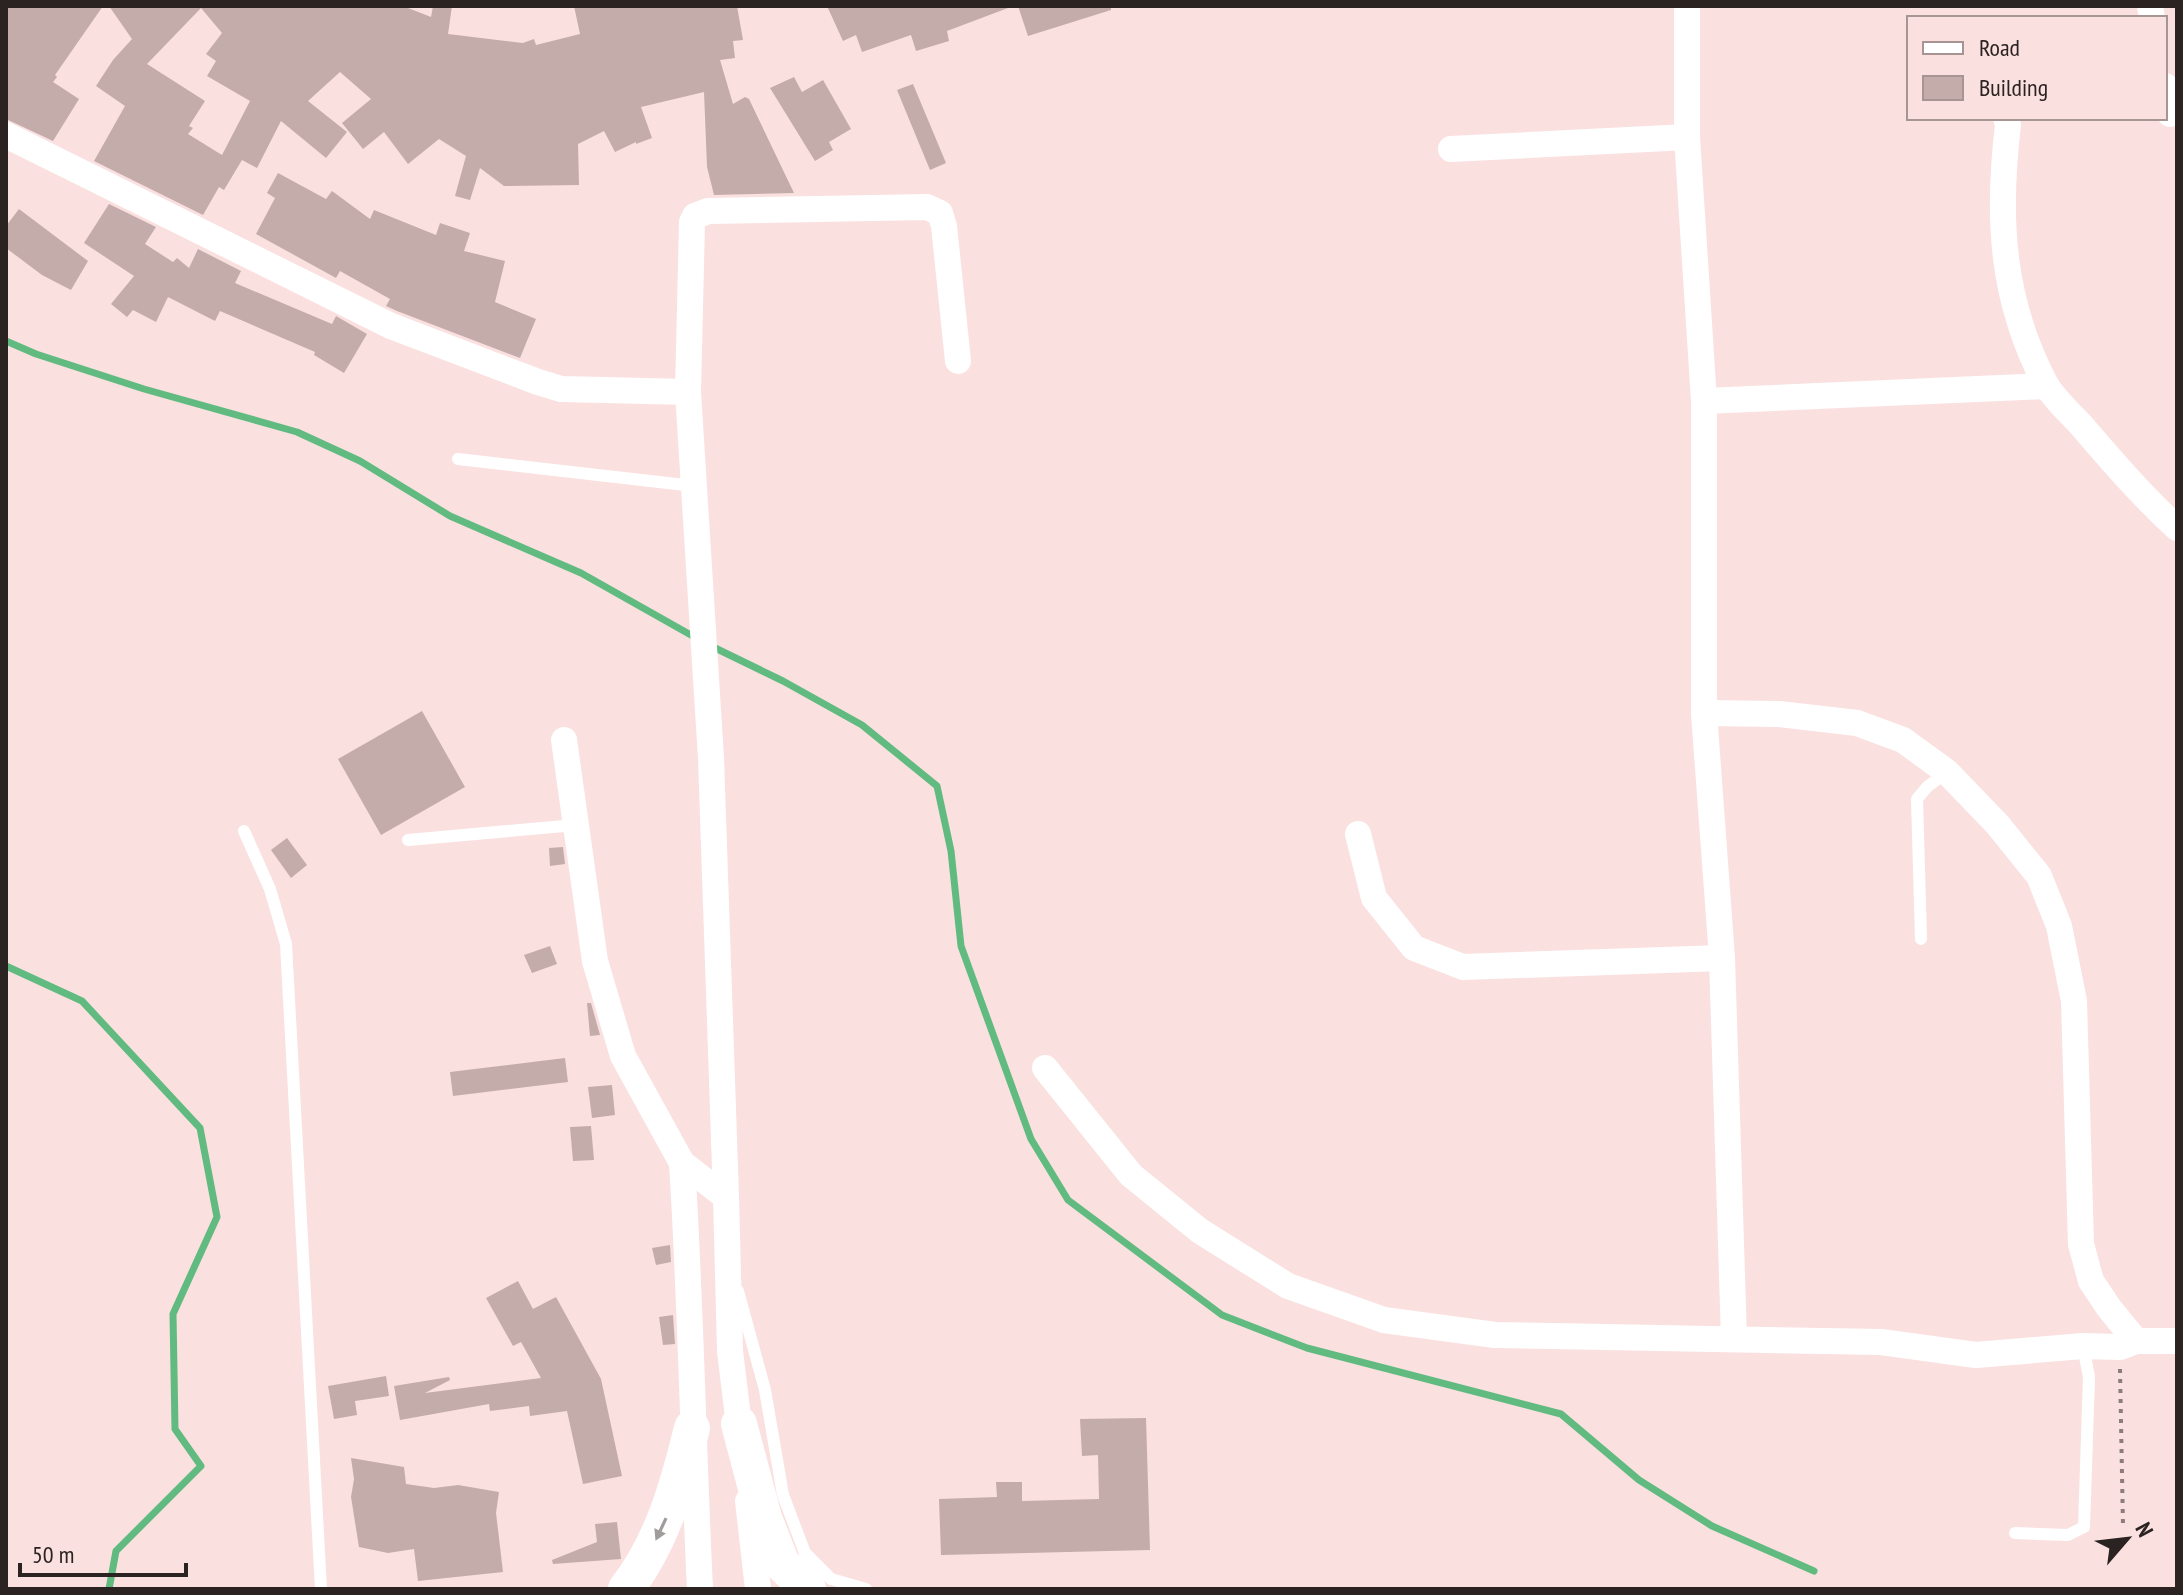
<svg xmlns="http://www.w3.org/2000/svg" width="2183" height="1595" viewBox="0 0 2183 1595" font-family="'PT Sans Narrow',sans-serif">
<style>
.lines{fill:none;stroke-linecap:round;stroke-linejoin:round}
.stream{stroke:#61ba7f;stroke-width:7}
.building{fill:#c4acab;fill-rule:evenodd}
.path{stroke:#8c7c7b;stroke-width:4;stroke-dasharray:4 6;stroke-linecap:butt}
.lane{stroke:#fff;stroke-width:12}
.street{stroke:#fff;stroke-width:26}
.secondary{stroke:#fff;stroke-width:36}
.oneway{fill:#a09c9c}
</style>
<rect width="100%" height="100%" fill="#fae1e0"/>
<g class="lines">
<!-- stream -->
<g class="stream">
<path d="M 6,341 L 36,354 L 144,389 L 297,432 L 360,461 L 450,516 L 581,573 L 698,639"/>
<path d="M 709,645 L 783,681 L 862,725 L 937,786 L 951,851 L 961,946 L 1031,1139 L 1068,1200 L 1222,1315 L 1307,1348 L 1561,1414 L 1639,1480 L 1712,1526 L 1814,1571"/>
<path d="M 6,966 L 82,1001 L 200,1128 L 217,1217 L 173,1314 L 175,1429 L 201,1466 L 116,1551 L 109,1589"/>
</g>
</g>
<!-- building -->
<g class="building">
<path d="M 6,6 L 103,6 L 55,75 L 57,77 L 53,82 L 79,99 L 53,141 L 6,119 Z"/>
<path d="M 109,6 L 403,6 L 431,17 L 433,6 L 452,6 L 448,34 L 523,43 L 534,39 L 536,45 L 580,34 L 574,6 L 737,6 L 743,40 L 733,41 L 735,58 L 720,60 L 733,104 L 745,97 L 749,99 L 794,193 L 714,195 L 707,167 L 704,92 L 641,107 L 652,138 L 636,144 L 636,142 L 615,152 L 604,131 L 578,144 L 579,185 L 504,186 L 480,168 L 470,200 L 455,196 L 466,156 L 439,139 L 408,164 L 384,132 L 363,149 L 342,123 L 371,99 L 340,72 L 308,101 L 347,132 L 326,158 L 281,121 L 257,168 L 242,160 L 224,190 L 219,187 L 203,215 L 94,161 L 125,106 L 96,86 L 113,60 L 132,39 ZM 201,8 L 222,33 L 206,54 L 216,61 L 207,76 L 250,101 L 222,155 L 188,134 L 193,128 L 189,126 L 205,101 L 147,64 Z"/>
<path d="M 827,6 L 1007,6 L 1008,8 L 947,31 L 949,41 L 916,51 L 911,35 L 862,52 L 856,35 L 843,41 Z"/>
<path d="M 1018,6 L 1111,6 L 1111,10 L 1028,36 Z"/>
<path d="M 794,77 L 802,92 L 823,80 L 851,129 L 829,142 L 833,150 L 815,161 L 770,88 Z"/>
<path d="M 913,84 L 946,163 L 930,170 L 897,90 Z"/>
<path d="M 278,173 L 326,199 L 332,191 L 370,219 L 374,210 L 436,235 L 440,223 L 470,233 L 464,251 L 505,261 L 495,302 L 536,319 L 520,358 L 397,311 L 386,306 L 390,299 L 340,271 L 336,278 L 256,234 L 275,198 L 267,193 Z"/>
<path d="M 109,204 L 156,227 L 145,244 L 173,262 L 177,258 L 189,268 L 198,249 L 241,271 L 235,283 L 332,324 L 336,316 L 367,334 L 344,373 L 314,355 L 315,352 L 220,311 L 215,321 L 168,297 L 156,322 L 133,310 L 127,317 L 111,304 L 134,276 L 84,243 Z"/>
<path d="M 19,209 L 88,261 L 71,290 L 42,275 L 6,248 L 6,226 Z"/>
<path d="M 422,711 L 465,787 L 381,835 L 338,759 Z"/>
<path d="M 287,838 L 307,865 L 291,878 L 271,850 Z"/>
<path d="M 563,847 L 565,864 L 550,866 L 549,848 Z"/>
<path d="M 550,946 L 557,964 L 532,973 L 524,955 Z"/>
<path d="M 587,1003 L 591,1003 L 600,1035 L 590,1036 Z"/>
<path d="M 565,1058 L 568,1082 L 453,1096 L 450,1072 Z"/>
<path d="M 612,1085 L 615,1115 L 592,1118 L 588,1087 Z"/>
<path d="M 591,1126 L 594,1160 L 573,1161 L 570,1127 Z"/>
<path d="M 670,1245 L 671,1262 L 656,1265 L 652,1248 Z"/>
<path d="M 518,1281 L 533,1309 L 556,1297 L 601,1379 L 622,1476 L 583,1484 L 567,1411 L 530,1416 L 529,1406 L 490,1411 L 489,1404 L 400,1420 L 394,1386 L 449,1377 L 450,1380 L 425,1393 L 541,1378 L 521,1342 L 513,1346 L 486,1298 Z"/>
<path d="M 673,1315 L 675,1344 L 663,1345 L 659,1317 Z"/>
<path d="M 386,1376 L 389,1396 L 355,1401 L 357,1415 L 334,1419 L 328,1386 Z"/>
<path d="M 1146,1418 L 1150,1550 L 941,1555 L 939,1499 L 997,1497 L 996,1482 L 1022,1482 L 1022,1501 L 1099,1499 L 1098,1455 L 1082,1456 L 1080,1419 Z"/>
<path d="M 351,1458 L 404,1467 L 406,1484 L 434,1488 L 458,1485 L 499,1492 L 496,1513 L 503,1572 L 418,1581 L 414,1549 L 388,1553 L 359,1547 L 351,1497 L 354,1479 Z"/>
<path d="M 617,1522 L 621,1559 L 553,1564 L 552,1560 L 597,1542 L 595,1524 Z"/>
</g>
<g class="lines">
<!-- path -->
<path class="path" d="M 2120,1369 L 2123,1526"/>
<!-- lane -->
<g class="lane">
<path d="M 458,459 L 694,486"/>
<path d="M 244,831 L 270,889 L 286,944 L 321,1589"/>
<path d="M 408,840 L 576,825"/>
<path d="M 1921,939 L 1917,799 L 1927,787 L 1947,772"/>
<path d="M 738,1291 L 765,1390 L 783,1495 L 805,1553 L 831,1579 L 866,1589"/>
<path d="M 2015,1533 L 2068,1535 L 2084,1527 L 2089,1377 L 2083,1346"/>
</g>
<!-- street -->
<g class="street">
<path d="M 1687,6 L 1687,137 L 1704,401 L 1704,713 L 1722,958 L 1734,1339"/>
<path d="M 2150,6 L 2152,18"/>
<path d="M 2165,86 L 2170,114 L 2177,113"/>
<path d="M 2006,118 L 2008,125 C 1997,217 2001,299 2045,383 C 2053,398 2069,412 2081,425 C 2112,461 2142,496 2177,528"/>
<path d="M 6,135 L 391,326 L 538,382 L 561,389 L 688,392 L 711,758 L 726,1197"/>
<path d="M 1451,149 L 1687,137"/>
<path d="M 688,392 L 692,222 L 695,216 L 708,211 L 927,207 L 940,213 L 944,226 L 958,361"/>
<path d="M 1704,401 L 2046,386"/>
<path d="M 1704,713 L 1779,714 L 1857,723 L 1903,740 L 1947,772 L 1998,825 L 2039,876 L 2059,926 L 2074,1001 L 2081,1244 L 2091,1281 L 2109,1308 L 2136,1341"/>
<path d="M 564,740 L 595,961 L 623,1056 L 682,1163 L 726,1197 L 730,1351 L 741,1442"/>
<path d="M 1358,834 L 1374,898 L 1414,948 L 1463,967 L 1722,958"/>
<path d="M 1045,1068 L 1131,1175 L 1200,1231 L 1288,1286 L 1384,1320 L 1495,1335 L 1881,1342 L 1976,1355 L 2083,1346 L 2120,1347 L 2136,1341 L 2177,1341"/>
<path d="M 682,1163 C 691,1305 693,1447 700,1589"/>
<path d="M 748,1501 L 758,1589"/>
</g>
<!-- secondary -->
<g class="secondary">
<path d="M 739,1424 L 764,1518 L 782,1564 L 808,1589"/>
<path d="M 626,1589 C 663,1541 678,1485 692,1428"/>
</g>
</g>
<!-- one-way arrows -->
<defs><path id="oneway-solid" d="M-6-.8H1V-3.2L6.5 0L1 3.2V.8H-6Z" transform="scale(2)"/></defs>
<use class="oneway" href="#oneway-solid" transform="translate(661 1529) rotate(115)"/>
<!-- border -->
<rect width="2183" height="1595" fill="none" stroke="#2b2222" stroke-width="16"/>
<!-- legend -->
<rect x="1907" y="16" width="260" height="104" fill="#fae1e0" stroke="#a79594" stroke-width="2"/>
<rect x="1923" y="42" width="40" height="12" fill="#ffffff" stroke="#a79594" stroke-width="2"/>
<text x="1979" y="56" font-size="24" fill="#2b2222">Road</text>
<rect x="1923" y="76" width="40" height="24" fill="#c4acab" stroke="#a79594" stroke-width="2"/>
<text x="1979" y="96" font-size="24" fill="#2b2222">Building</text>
<!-- north arrow -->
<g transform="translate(2127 1539) rotate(62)" stroke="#fae1e0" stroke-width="6" paint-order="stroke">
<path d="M0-6L14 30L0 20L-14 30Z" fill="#2b2222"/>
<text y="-12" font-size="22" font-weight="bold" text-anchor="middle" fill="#2b2222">N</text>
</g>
<!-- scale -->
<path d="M20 1563v12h166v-12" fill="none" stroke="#2b2222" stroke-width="4"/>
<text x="32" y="1563" font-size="24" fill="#2b2222" stroke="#fae1e0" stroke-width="6" paint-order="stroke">50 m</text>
</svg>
